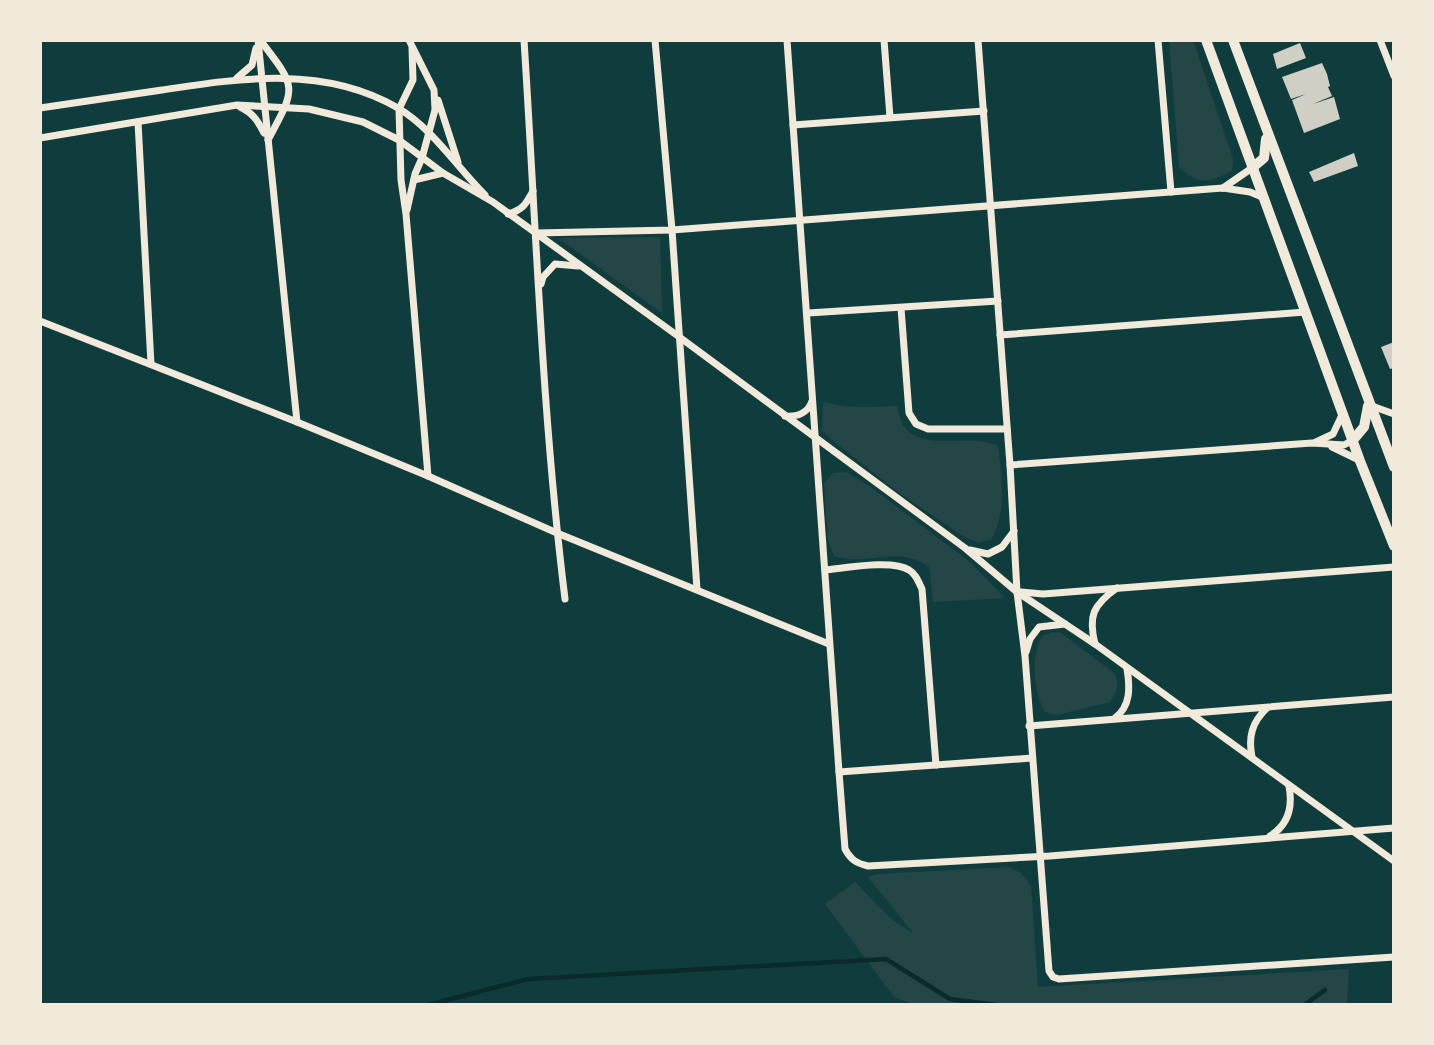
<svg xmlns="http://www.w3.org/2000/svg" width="1434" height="1045" viewBox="0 0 1434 1045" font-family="'Sofia Sans Condensed',sans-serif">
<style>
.green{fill:#244646}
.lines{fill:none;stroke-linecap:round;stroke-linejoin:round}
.stream{stroke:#0a2a2b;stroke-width:4.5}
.building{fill:#cfcfc3}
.minor{stroke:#f1e9da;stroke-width:7}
.secondary{stroke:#f1e9da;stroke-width:10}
</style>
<rect width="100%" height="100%" fill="#0f3d3e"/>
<!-- green -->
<g class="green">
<path d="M 1169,40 L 1193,40 L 1233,159 L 1232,171 C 1208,183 1199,186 1179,167 Z"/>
<path d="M 660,237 L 662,313 L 558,238 Z"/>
<path d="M 823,402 C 847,409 872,407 897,406 C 899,412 900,422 904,427 C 925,453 970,432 998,446 C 1002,476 1007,513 991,540 L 978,543 L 963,536 L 902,495 L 832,440 L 822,430 Z"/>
<path d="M 846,472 L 868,485 L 970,562 L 1005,598 L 933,602 L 929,567 C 898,544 867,567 834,556 L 828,541 L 824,483 L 833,473 Z"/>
<path d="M 1053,632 L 1061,633 L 1114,673 C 1120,684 1117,692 1110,702 L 1057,715 L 1045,712 C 1033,692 1031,656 1042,636 Z"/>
<path d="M 1008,867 L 1021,873 L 1031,886 L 1038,987 L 1349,969 L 1347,1005 L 915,1005 L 894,997 L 825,904 L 855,882 L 891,919 L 914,934 L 868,877 L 878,874 Z"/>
</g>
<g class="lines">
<!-- stream -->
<g class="stream">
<path d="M 428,1005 L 528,979 L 886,959 L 950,999 L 997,1005"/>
<path d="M 1304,1005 L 1325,990"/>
</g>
</g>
<!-- building -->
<g class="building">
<path d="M 1300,43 L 1306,58 L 1277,69 L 1273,54 Z"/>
<path d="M 1322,63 L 1327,74 L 1330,86 L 1328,87 L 1332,96 L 1313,104 L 1334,97 L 1340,119 L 1304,133 L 1292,100 L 1306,94 L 1291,99 L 1282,77 Z"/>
<path d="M 1354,153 L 1358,166 L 1314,182 L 1309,172 Z"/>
<path d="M 1394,342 L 1394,368 L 1390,369 L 1381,347 Z"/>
</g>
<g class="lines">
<!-- minor -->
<g class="minor">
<path d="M 258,40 L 297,422"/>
<path d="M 260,40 C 297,88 297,86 268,140"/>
<path d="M 524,40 C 536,226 542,414 565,599"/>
<path d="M 655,40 L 672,230 L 697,589"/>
<path d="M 787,40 L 839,772 L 845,849 C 851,860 856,863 868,866 L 1050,856 L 1394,828"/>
<path d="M 884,40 L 890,117"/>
<path d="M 978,40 L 1010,465 L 1017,592 L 1025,656 L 1049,971 L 1053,977 L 1059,979 L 1394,957"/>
<path d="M 1158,40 L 1171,192"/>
<path d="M 1380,40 L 1394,76"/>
<path d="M 412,48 L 413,80 L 399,109 L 401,180 L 406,214 L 428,476"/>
<path d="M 237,78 L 252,65 L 256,48"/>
<path d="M 438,100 L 458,162"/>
<path d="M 240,107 C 253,113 258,121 264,133"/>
<path d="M 40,108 C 81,102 122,96 162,90 C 241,78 325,65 398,108 C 433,129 456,166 485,195"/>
<path d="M 138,122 L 151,364"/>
<path d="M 793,125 L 984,111"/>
<path d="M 40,138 L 237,105 L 309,109 L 363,122 L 399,140 L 443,173 L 493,202 L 678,336 L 965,548 L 1017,592 L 1095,644 L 1394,861"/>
<path d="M 414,180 L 443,173"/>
<path d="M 1223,188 L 1252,168"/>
<path d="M 407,210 L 415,174 L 422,158 L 435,110 L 434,90 L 409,40"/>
<path d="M 508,214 C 523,210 526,204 533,191"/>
<path d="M 536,233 L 672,230 L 1223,188 L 1250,192 L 1262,197"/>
<path d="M 541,284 L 543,277 L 555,264 L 578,266"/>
<path d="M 901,308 L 909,413 L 916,424 L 928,429 L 1007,429"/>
<path d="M 808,313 L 998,301"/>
<path d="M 40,321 L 297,422 L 428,476 L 557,533 L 829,644"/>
<path d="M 1000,335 L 1305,312"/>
<path d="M 1372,406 L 1394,414"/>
<path d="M 785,416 C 797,417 808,413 812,401"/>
<path d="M 1316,442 L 1333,434 L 1342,415"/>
<path d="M 1332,447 L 1359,460"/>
<path d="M 1010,465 L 1312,443 L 1344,445 L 1353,440"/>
<path d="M 970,550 L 988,554 L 1002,547 L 1014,531"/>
<path d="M 825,570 C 845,568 893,559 909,570 C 916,574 918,581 922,589 L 936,765"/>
<path d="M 1021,592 L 1043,594 L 1394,567"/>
<path d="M 1095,644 C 1088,616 1093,605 1117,588"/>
<path d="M 1026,652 L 1030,639 L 1039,627 L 1065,624"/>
<path d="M 1115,718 C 1131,706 1130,687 1127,669"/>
<path d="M 1029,726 L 1394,697"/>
<path d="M 1252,757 C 1248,737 1252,722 1267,708"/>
<path d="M 839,772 L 1032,758"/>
<path d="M 1270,836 C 1288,825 1293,807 1289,786"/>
</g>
<!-- secondary -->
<g class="secondary">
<path d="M 1206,40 L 1360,461 L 1394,546"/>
<path d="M 1233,40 L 1394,467"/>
<path d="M 1252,168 L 1264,158 L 1266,139"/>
<path d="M 1353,440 L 1364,427 L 1368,406"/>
</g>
</g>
<!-- border -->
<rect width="1434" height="1045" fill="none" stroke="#f1e9da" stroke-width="84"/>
</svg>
